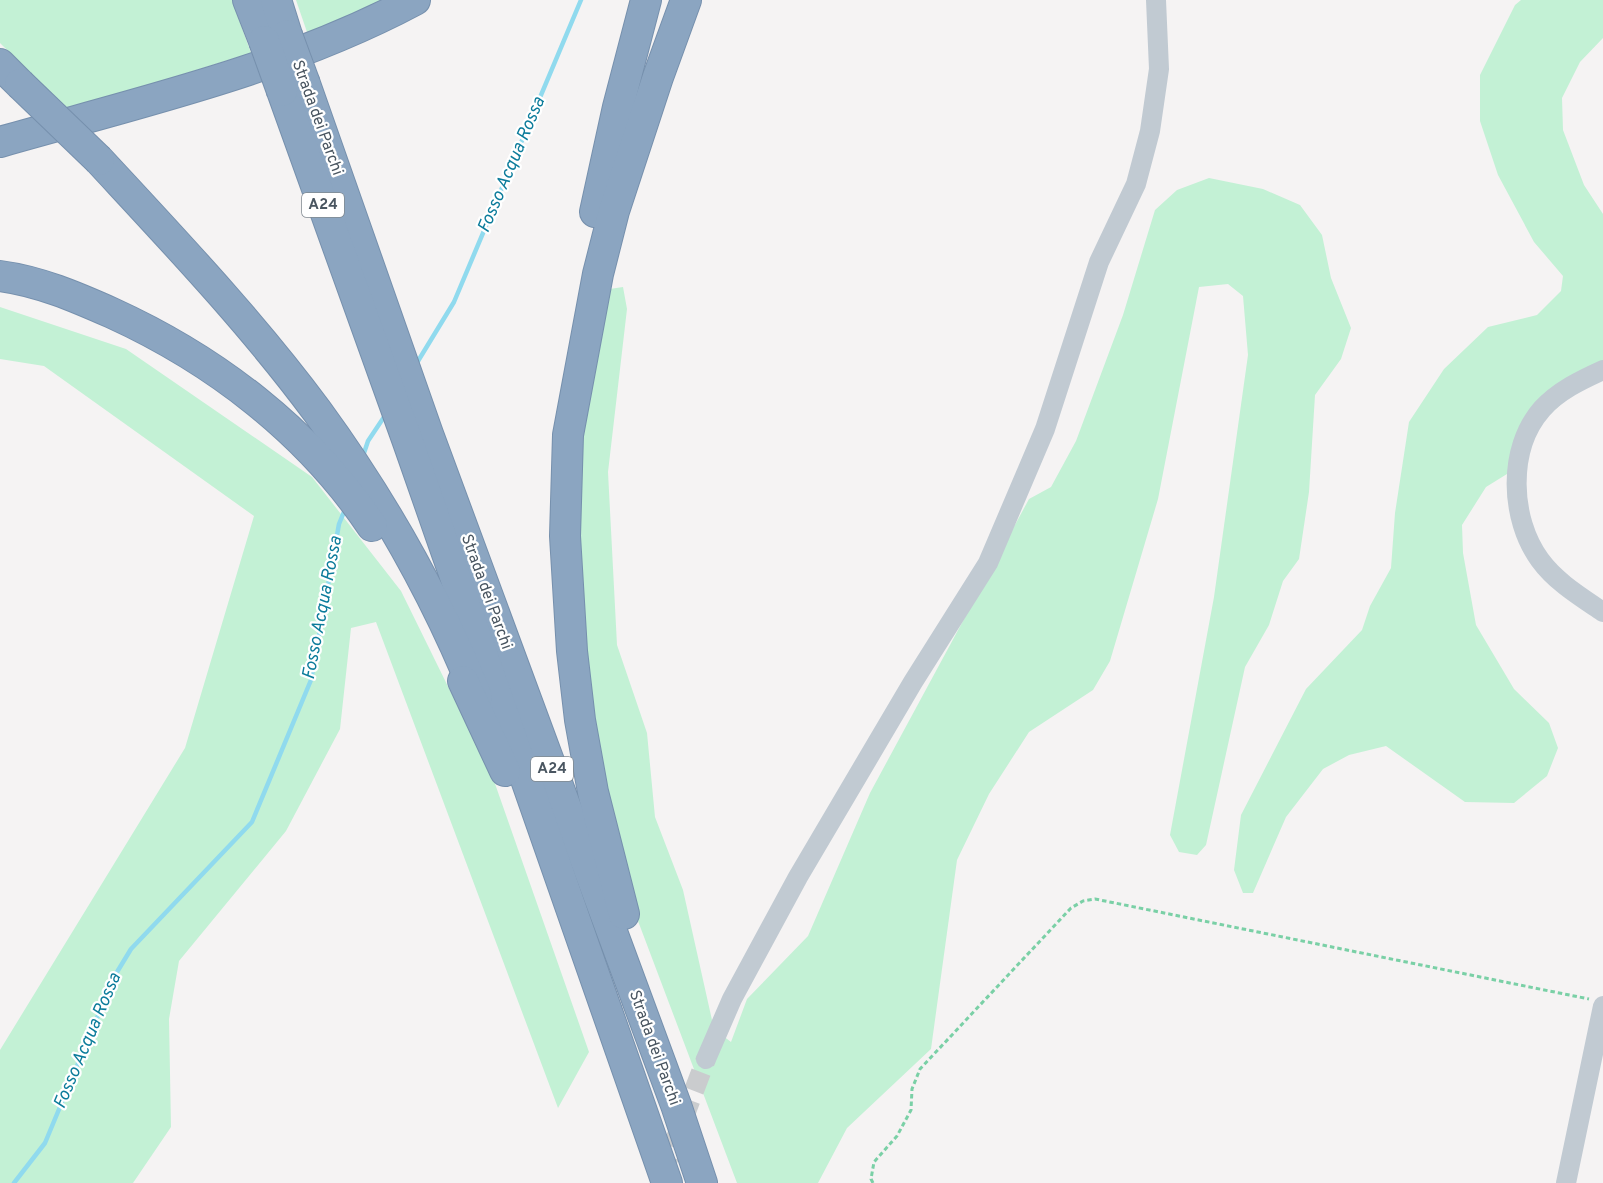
<svg xmlns="http://www.w3.org/2000/svg" width="1603" height="1183" viewBox="0 0 1603 1183" font-family="Overpass,sans-serif">
<style>
.green{fill:#c3f1d5}
.lines{fill:none;stroke-linecap:round;stroke-linejoin:round}
.stream{stroke:#90daee;stroke-width:4.5}
.minor-tunnel{stroke:#caccce;stroke-width:20;stroke-dasharray:20 10;stroke-linecap:butt}
.highway-casing{stroke:#7690ad;stroke-width:32}
.path{stroke:#7ad0a6;stroke-width:3;stroke-dasharray:4.5 3;stroke-linecap:butt}
.minor{stroke:#c1cad2;stroke-width:20}
.highway{stroke:#8ba5c1;stroke-width:30}
.highway-bridge-casing{stroke:#7690ad;stroke-width:32;stroke-linecap:butt}
.highway-bridge{stroke:#8ba5c1;stroke-width:30}
.labels{text-anchor:middle;dominant-baseline:central;stroke-width:4.5;stroke-linejoin:round;paint-order:stroke}
.shield{fill:#fff;stroke:#808990;stroke-width:1.5}
.shield-label{font-size:15px;font-weight:bold;fill:#4a5661}
.street-label{font-size:16px;fill:#4a5661;stroke:#fff}
.water-label{font-size:18px;font-style:italic;fill:#0c7c9b;stroke:#fff}
</style>
<rect width="100%" height="100%" fill="#f5f3f3"/>
<!-- green -->
<g class="green">
<path d="M 0,0 L 232,0 L 251,53 L 68,110 L 0,43 Z"/>
<path d="M 296,0 L 383,0 L 308,35 Z"/>
<path d="M 1521,0 L 1603,0 L 1603,38 L 1580,62 L 1562,98 L 1563,130 L 1584,185 L 1603,214 L 1603,366 L 1516,445 L 1507,474 L 1486,487 L 1462,525 L 1463,553 L 1476,625 L 1514,689 L 1549,723 L 1558,748 L 1547,776 L 1514,803 L 1465,802 L 1386,746 L 1349,755 L 1323,769 L 1286,817 L 1253,893 L 1243,893 L 1234,870 L 1241,815 L 1306,689 L 1362,630 L 1370,606 L 1391,568 L 1395,513 L 1409,422 L 1444,369 L 1488,327 L 1537,315 L 1561,291 L 1563,276 L 1534,242 L 1498,175 L 1480,121 L 1480,75 L 1515,5 Z"/>
<path d="M 1209,178 L 1263,189 L 1300,205 L 1322,235 L 1331,278 L 1351,328 L 1341,359 L 1315,395 L 1309,492 L 1299,559 L 1283,581 L 1269,625 L 1245,667 L 1206,845 L 1197,855 L 1179,852 L 1170,835 L 1214,597 L 1248,355 L 1243,296 L 1228,284 L 1199,287 L 1158,499 L 1110,661 L 1093,690 L 1029,732 L 989,794 L 957,860 L 931,1049 L 847,1128 L 818,1183 L 737,1183 L 638,921 L 600,761 L 586,666 L 578,528 L 585,395 L 603,290 L 623,287 L 627,309 L 608,472 L 617,645 L 647,733 L 655,817 L 683,890 L 714,1029 L 731,1042 L 747,999 L 808,936 L 870,793 L 1029,499 L 1051,487 L 1076,441 L 1123,315 L 1155,210 L 1177,190 Z"/>
<path d="M 0,307 L 126,349 L 312,477 L 401,591 L 493,778 L 589,1052 L 558,1108 L 376,622 L 351,628 L 340,729 L 286,831 L 179,961 L 169,1019 L 171,1127 L 133,1183 L 0,1183 L 0,1050 L 185,748 L 254,516 L 44,366 L 0,359 Z"/>
</g>
<g class="lines">
<!-- stream -->
<g class="stream">
<path d="M 415,366 L 454,302 L 581,0"/>
<path d="M 363,456 L 368,441 L 386,414"/>
<path d="M 14,1183 L 45,1143 L 114,977 L 131,949 L 252,822 L 311,680 L 339,524 L 346,507"/>
</g>
<!-- minor-tunnel -->
<path class="minor-tunnel" d="M 662,1175 L 706,1059"/>
<defs>
<g id="highway">
<path d="M 248,0 L 264,41"/>
<path d="M 276,0 L 287,35"/>
<path d="M 0,64 L 20,84"/>
<path d="M 305,84 L 428,434 L 676,1105 L 702,1183"/>
<path d="M 282,91 L 408,442 L 667,1183"/>
<path d="M 0,142 C 140,102 286,69 415,0"/>
<path d="M 99,160 C 174,241 251,322 317,411 C 382,500 436,595 477,697"/>
<path d="M 595,212 L 618,107 L 646,0"/>
<path d="M 0,276 C 39,281 76,297 112,313 C 215,360 308,431 372,526"/>
<path d="M 463,681 L 505,771"/>
<path d="M 624,914 L 593,792 L 580,720 L 572,651 L 565,536 L 568,435 L 598,274 L 614,211 L 658,77 L 686,0"/>
</g>
</defs>
<!-- highway casing -->
<use href="#highway" class="highway-casing"/>
<!-- path -->
<path class="path" d="M 873,1183 L 871,1179 L 874,1162 L 897,1136 L 911,1110 L 912,1089 L 920,1069 L 1071,908 L 1083,901 L 1095,899 L 1589,999"/>
<!-- minor -->
<g class="minor">
<path d="M 1603,370 C 1581,380 1558,391 1542,409 C 1507,449 1510,519 1540,560 C 1556,582 1581,597 1603,612"/>
<path d="M 706,1059 L 732,999 L 798,877 L 913,682 L 988,563 L 1045,429 L 1099,262 L 1136,184 L 1150,131 L 1159,69 L 1156,0"/>
<path d="M 1566,1183 L 1603,1006"/>
</g>
<!-- highway -->
<use href="#highway" class="highway"/>
<defs>
<g id="highway-bridge">
<path d="M 287,35 L 305,84"/>
<path d="M 264,41 L 282,91"/>
<path d="M 20,84 L 99,160"/>
</g>
</defs>
<!-- highway-bridge casing -->
<use href="#highway-bridge" class="highway-bridge-casing"/>
<!-- highway-bridge -->
<use href="#highway-bridge" class="highway-bridge"/>
</g>
<g class="labels">
<!-- shield labels -->
<g class="shield">
<rect x="302" y="193" width="42" height="24" rx="4.5"/>
<rect x="531" y="757" width="42" height="24" rx="4.5"/>
</g>
<g class="shield-label">
<text x="323" y="205">A24</text>
<text x="552" y="769">A24</text>
</g>
<!-- street labels -->
<g class="street-label">
<text transform="translate(317 118) rotate(70)">Strada dei Parchi</text>
<text transform="translate(486 592) rotate(70)">Strada dei Parchi</text>
<text transform="translate(654 1048) rotate(70)">Strada dei Parchi</text>
</g>
<!-- water labels -->
<g class="water-label">
<text transform="translate(512 165) rotate(-67)">Fosso Acqua Rossa</text>
<text transform="translate(323 608) rotate(-79)">Fosso Acqua Rossa</text>
<text transform="translate(88 1041) rotate(-67)">Fosso Acqua Rossa</text>
</g>
</g>
</svg>
